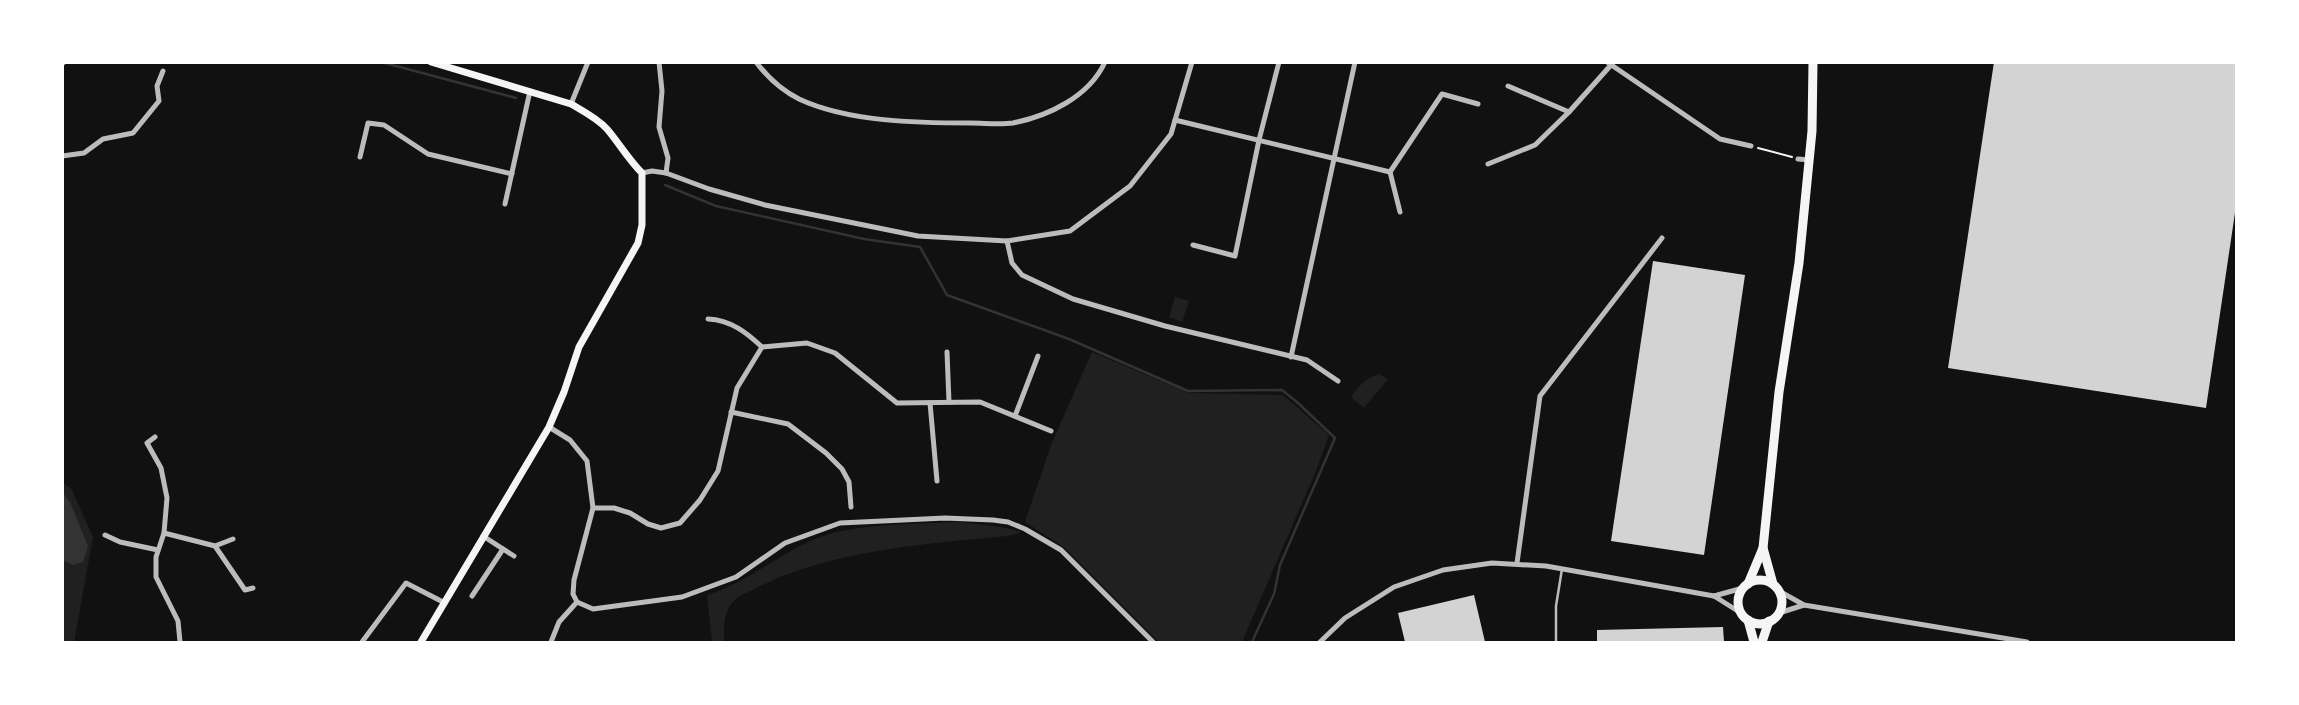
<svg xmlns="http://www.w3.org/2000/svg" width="2299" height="705" viewBox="0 0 2299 705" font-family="Cabin,sans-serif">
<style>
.green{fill:#202020}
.water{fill:#333}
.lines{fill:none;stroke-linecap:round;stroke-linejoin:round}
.stream{stroke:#333;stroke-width:2.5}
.building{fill:#d3d3d3}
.path{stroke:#f5f5f5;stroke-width:2}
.service{stroke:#bcbcbc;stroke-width:2.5}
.minor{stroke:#bcbcbc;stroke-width:5}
.secondary{stroke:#f5f5f5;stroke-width:7}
.trunk{stroke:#f5f5f5;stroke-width:9}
</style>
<rect width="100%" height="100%" fill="#111"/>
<!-- green -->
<g class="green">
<path d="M 1175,297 L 1189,301 L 1182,322 L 1169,317 Z"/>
<path d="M 1092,352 L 1189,393 L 1283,395 L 1329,435 L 1316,471 L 1242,642 L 1159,642 L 1065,548 L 1025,522 L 1051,445 Z"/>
<path d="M 1379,374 L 1388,379 L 1364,408 L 1351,397 C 1359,386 1365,378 1379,374 Z"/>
<path d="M 62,483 L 71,488 L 93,537 L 74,642 L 63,642 Z"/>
<path d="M 959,522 L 1007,528 L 1021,532 L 1008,536 C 929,543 825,551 755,589 C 749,592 740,595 735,600 C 723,610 724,628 724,642 L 712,642 L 707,595 C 749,582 784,549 826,535 C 860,524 922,524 959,522 Z"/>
</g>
<!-- water -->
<path class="water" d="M 63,493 L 70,502 L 88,546 L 83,562 L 73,565 L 63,560 Z"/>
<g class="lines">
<!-- stream -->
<g class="stream">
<path d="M 381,62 L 516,98"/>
<path d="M 665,185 L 716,206 L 864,239 L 920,247 L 947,295 L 1069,339 L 1188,391 L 1282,390 L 1297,402 L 1335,438 L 1280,565 L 1274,594 L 1252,642"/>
</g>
</g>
<!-- building -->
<g class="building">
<path d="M 1994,62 L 2236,62 L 2236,206 L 2206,408 L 1948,368 Z"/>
<path d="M 1653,261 L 1745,275 L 1704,555 L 1611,541 Z"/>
<path d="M 1474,595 L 1485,642 L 1405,642 L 1398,613 Z"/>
<path d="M 1723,627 L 1724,642 L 1597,642 L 1597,630 Z"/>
</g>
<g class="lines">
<!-- path -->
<path class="path" d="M 1758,148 L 1792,157"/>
<!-- service -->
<path class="service" d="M 1556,642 L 1556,606 L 1562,569"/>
<!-- minor -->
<g class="minor">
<path d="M 659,62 L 662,91 L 659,127 L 668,158 L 666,173"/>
<path d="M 756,62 C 768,78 781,90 799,99 C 848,122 918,123 971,123 C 984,123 1000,125 1013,123 C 1048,116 1089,97 1105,62"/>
<path d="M 1607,62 L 1720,139 L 1751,146"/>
<path d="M 62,64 L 64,62"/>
<path d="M 1508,86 L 1569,112"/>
<path d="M 571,104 L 588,62"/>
<path d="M 1175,120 L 1390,172"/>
<path d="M 62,156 L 84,153 L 103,139 L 133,133 L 159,101 L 157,86 L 163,71"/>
<path d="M 360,157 L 368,123 L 384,125 L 428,154 L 512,174"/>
<path d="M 1798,159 L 1810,160"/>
<path d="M 1488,164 L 1535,145 L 1569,112 L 1611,65"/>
<path d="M 642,173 L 652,171 L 666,173 L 709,189 L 765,205 L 918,236 L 1007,241 L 1070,231 L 1130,186 L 1171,134 L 1192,62"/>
<path d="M 505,204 L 530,91"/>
<path d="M 1400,212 L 1390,172 L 1442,94 L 1478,104"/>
<path d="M 1007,241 L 1012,263 L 1022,275 L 1073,299 L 1165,326 L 1307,360 L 1338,381"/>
<path d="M 1193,245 L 1235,256 L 1259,140 L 1279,62"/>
<path d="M 708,319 C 731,320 747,333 762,347"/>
<path d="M 947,352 L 949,402"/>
<path d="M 1291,357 L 1355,62"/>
<path d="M 930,403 L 937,481"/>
<path d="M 731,412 L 788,424 L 826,453 L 842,469 L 849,482 L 851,507"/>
<path d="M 1015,416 L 1038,356"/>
<path d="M 549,427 L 570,440 L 587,461 L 593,508 L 574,580 L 573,594 L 577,602 L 559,622 L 551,642"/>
<path d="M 155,437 L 147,443 L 161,468 L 167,498 L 164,533 L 156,557 L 156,577 L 178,621 L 180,642"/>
<path d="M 593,508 L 614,508 L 630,513 L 648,524 L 661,528 L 680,523 L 700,500 L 718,471 L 737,388 L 762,347 L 807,343 L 835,353 L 897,403 L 980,402 L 1051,431"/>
<path d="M 164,533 L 215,546 L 245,590 L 253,588"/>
<path d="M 105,535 L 120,542 L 158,550"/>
<path d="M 483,536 L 514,556"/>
<path d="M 215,546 L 233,539"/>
<path d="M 1517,563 L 1540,396 L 1662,238"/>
<path d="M 1779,591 L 1804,605 L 2027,642"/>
<path d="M 472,596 L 503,549"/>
<path d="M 1714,596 L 1743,588"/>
<path d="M 577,602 L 593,609 L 682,597 L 736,577 L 785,543 L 840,523 L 945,518 L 993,520 L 1008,522 L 1025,529 L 1061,550 L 1153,642"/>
<path d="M 1779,613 L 1804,605"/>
<path d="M 362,642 L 406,583 L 445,603"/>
<path d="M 1320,642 L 1345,618 L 1394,587 L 1443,570 L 1492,563 L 1546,566 L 1714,596 L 1741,613"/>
</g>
<!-- secondary -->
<path class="secondary" d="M 421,642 L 549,427 L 564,392 L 579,347 L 638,243 L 642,225 L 642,173 C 628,159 619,143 607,129 C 597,118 583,111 571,104 L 431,62"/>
<!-- trunk -->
<g class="trunk">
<path d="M 1763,548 L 1773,584"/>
<circle cx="1760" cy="602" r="22"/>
<path d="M 1748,584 L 1763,548 L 1779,392 L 1799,263 L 1812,131 L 1813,62"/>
<path d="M 1748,620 L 1754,642"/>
<path d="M 1762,642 L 1769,621"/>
</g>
</g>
<!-- border -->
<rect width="2299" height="705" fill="none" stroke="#ffffff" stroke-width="128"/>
</svg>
